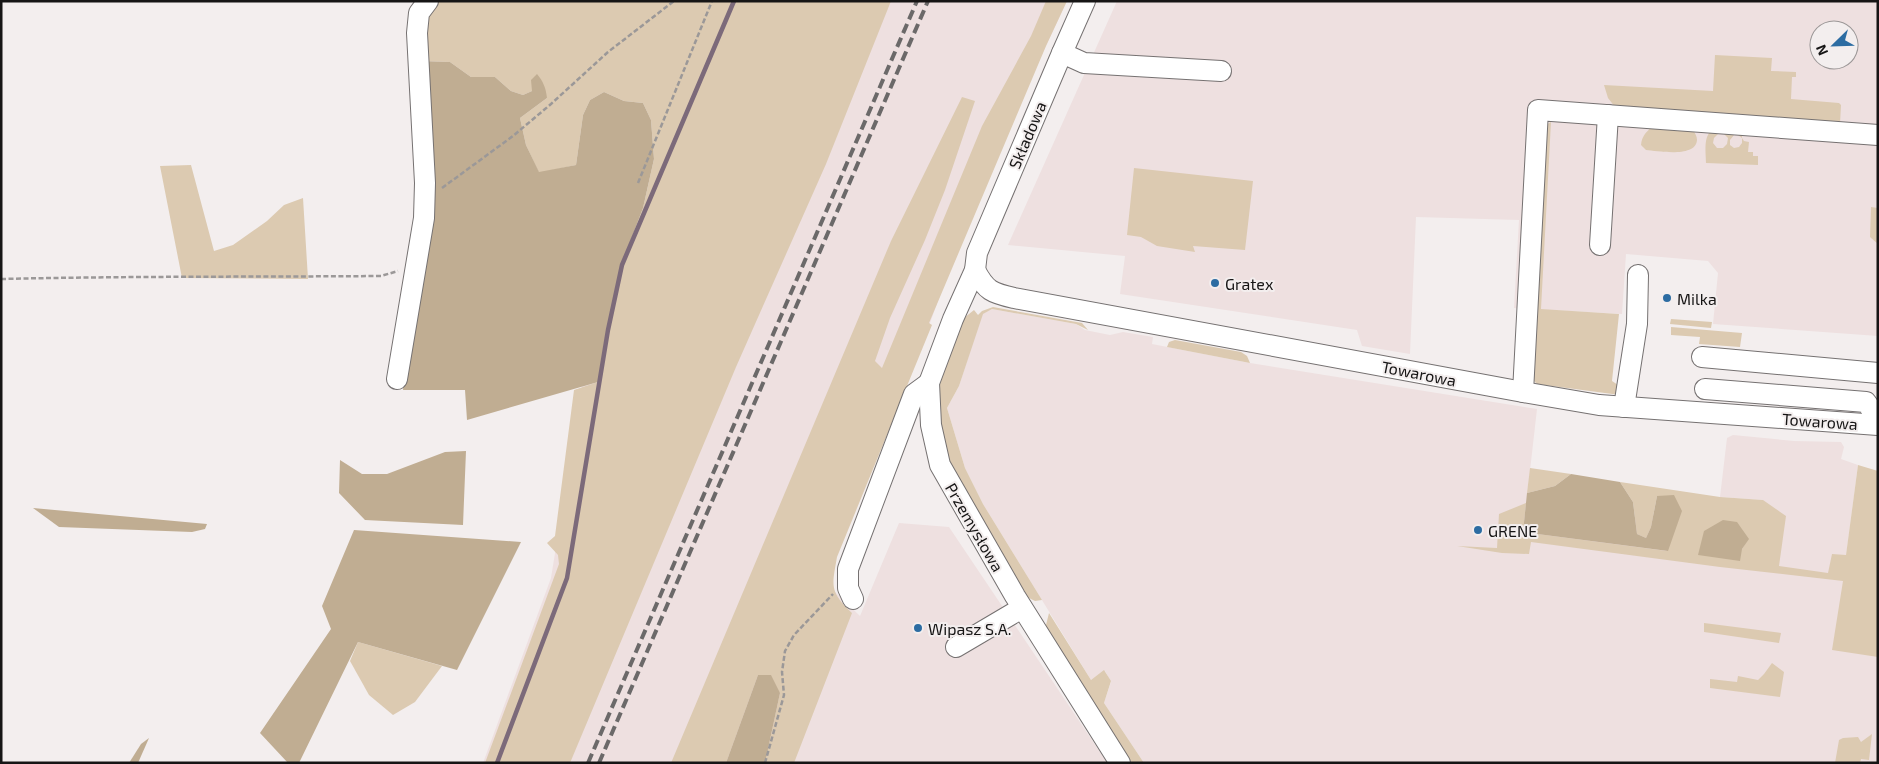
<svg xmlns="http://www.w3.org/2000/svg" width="1879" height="764" viewBox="0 0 1879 764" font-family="'Exo 2',sans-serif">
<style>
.built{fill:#eee0e0;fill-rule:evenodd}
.green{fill:#dccab1;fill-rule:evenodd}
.forest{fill:#c0ad92}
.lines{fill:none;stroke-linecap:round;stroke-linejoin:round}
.stream{stroke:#7c6a7a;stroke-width:4.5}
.minor-casing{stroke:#757171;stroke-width:22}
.path{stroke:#9b9898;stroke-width:2.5;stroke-dasharray:5 2.5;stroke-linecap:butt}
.minor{stroke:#fff;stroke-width:20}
.rail{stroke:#6b6969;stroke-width:4;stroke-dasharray:10 5;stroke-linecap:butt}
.poi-dot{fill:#2c6ca2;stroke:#f3eeee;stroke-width:2}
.labels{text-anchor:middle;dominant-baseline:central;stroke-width:4;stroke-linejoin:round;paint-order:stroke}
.street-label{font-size:16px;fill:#161515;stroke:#f3eeee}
.poi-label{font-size:16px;fill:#161515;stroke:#f3eeee;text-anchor:start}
</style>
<rect width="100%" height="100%" fill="#f3eeee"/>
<!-- built -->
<g class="built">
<path d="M 714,1 L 1067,1 L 978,191 L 914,367 L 835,556 L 831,588 L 860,616 L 899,523 L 949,527 L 1104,758 L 1108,755 L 1113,763 L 483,763 L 551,578 L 582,385 Z"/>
<path d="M 1117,1 L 1878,1 L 1878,336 L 1713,324 L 1718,273 L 1708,261 L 1626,254 L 1622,314 L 1514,308 L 1519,220 L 1416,217 L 1410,354 L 1362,346 L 1357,330 L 1120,294 L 1125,256 L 1008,245 ZM 1819,30 L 1849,30 L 1849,60 L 1819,60 Z"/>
<path d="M 992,309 L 1076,324 L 1085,330 L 1110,335 L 1123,332 L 1153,337 L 1152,344 L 1250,363 L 1537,409 L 1523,532 L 1763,500 L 1720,497 L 1727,438 L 1733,435 L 1794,441 L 1841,442 L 1844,447 L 1841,459 L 1858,465 L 1846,556 L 1878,579 L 1878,763 L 1144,763 L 1104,703 L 1111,682 L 1105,671 L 1091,680 L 983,504 L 965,468 L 947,408 L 959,386 L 982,314 Z"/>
</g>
<!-- green -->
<g class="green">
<path d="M 430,1 L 891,1 L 826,164 L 736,367 L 570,763 L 485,763 L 559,564 L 558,555 L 547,543 L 555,536 L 574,390 L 598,382 L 621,266 L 643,208 L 654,159 L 651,120 L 643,103 L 624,101 L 604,92 L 590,100 L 583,115 L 576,165 L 539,173 L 526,145 L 520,118 L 547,98 L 532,91 L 523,95 L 511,91 L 495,77 L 471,77 L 450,62 L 421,61 Z"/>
<path d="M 1046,1 L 1067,1 L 1046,46 L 929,323 L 932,325 L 837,557 C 832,586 829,591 852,613 L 794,763 L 765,763 L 780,693 L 758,675 L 726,763 L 671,763 L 891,241 L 962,97 L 975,101 L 945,190 L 925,240 L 890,318 L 875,361 L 882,368 L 982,126 L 1031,36 Z"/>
<path d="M 1715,55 L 1772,58 L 1771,71 L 1796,72 L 1796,77 L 1792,77 L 1791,99 L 1839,103 L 1841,105 L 1840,124 L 1615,107 L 1608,98 L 1604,85 L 1713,91 Z"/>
<path d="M 1551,122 L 1541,309 L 1619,314 L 1612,381 L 1624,389 L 1620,395 L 1537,384 L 1533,380 L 1544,126 Z"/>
<path d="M 1652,127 L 1692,129 C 1695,133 1697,136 1697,140 C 1696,158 1658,151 1646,150 L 1641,145 C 1642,136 1646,132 1652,127 Z"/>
<path d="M 1712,130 L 1742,133 L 1742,138 L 1744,141 L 1749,142 L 1748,152 L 1753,152 L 1753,156 L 1758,156 L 1758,165 L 1706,163 C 1706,152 1703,137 1712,130 ZM 1718,134 L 1724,134 L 1728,138 L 1727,144 L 1723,148 L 1717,148 L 1713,143 L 1714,138 ZM 1734,135 L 1738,135 L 1742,138 L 1742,143 L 1739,147 L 1734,148 L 1730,145 L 1730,140 Z"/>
<path d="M 191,165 L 214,251 L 233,245 L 267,221 L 284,205 L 303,198 L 308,279 L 182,278 L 160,166 Z"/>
<path d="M 1134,168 L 1253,181 L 1245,250 L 1193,246 L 1195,252 L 1157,246 L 1141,237 L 1127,235 Z"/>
<path d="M 1871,207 L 1878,208 L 1878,244 L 1870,237 Z"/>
<path d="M 993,307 L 1082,323 L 1088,330 L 1076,324 L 992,309 L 983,314 L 959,386 L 947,408 L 965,468 L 983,504 L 1042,600 L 1035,601 L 1027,597 L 949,468 L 938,409 L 940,384 L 949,352 L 964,318 L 974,310 L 978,315 L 982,311 Z"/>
<path d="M 1671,319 L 1712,322 L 1711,328 L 1670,324 Z"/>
<path d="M 1671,327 L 1742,333 L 1740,347 L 1699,344 L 1700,337 L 1671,335 Z"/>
<path d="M 1175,340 L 1241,352 L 1247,356 L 1250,363 L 1167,347 L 1169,342 Z"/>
<path d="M 1858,465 L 1878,471 L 1878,657 L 1832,650 L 1843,581 L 1720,567 L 1531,542 L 1529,554 L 1502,553 L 1457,546 L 1497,548 L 1499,514 L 1526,503 L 1523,532 L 1667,551 L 1657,496 L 1651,527 L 1646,538 L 1637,534 L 1633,502 L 1620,482 L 1720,497 L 1763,500 L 1786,516 L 1779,566 L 1828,573 L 1832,554 L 1846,555 ZM 1723,520 L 1748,539 L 1742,549 Z"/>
<path d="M 1530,468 L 1571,474 L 1555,486 L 1527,493 Z"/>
<path d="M 1049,613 L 1091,680 L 1104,670 L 1111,681 L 1104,703 L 1144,763 L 1132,763 L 1047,633 L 1046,625 Z"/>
<path d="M 1704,623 L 1781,633 L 1779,643 L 1704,632 Z"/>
<path d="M 358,642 L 442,666 L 415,702 L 393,715 L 369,695 L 350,661 Z"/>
<path d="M 1772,663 L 1784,672 L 1780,697 L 1710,688 L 1710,679 L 1737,682 L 1738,676 L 1758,680 L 1764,674 Z"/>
<path d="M 1872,734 L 1869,760 L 1861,759 L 1860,763 L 1835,763 L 1839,740 L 1843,738 L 1858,737 L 1861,742 Z"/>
</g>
<!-- forest -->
<g class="forest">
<path d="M 421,61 L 450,62 L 471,77 L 495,77 L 511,91 L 523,95 L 532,91 L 531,80 L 537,74 C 543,81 546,88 547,98 L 520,118 L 526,145 L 539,172 L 576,165 L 583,115 L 590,100 L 604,92 L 624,101 L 643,103 L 651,120 L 654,159 L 643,208 L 621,266 L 598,382 L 467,420 L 465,390 L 403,390 L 416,268 Z"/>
<path d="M 466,451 L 463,525 L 365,520 L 339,493 L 340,460 L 362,474 L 387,474 L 445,452 Z"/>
<path d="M 1571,474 L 1620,482 L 1633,502 L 1637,534 L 1646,538 L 1651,527 L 1657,496 L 1674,495 L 1682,511 L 1668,551 L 1523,532 L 1527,493 L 1555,486 Z"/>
<path d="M 33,508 L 207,524 L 205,529 L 192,532 L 59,527 Z"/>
<path d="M 1723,520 L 1737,522 L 1749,539 L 1742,549 L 1740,561 L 1698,555 L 1704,531 Z"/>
<path d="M 354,530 L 521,542 L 457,670 L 358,642 L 299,763 L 288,763 L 260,733 L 331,629 L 322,606 Z"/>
<path d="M 758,675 L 771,675 L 780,693 L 765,763 L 726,763 Z"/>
<path d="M 149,738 L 138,763 L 129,763 L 141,744 Z"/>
</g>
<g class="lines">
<!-- stream -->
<path class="stream" d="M 497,763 L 567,578 L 608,330 L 622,265 L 734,1"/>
<defs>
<g id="minor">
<path d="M 1085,1 L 1062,53 L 977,253 L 975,270 L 953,319 L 929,383 L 931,425 L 940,465 L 1015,596 L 1120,763"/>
<path d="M 1062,53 L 1084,63 L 1221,71"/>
<path d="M 1600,245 L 1608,115"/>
<path d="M 975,270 C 986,291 992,293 1014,298 L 1523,392 L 1599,405 L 1878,425"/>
<path d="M 1702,357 L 1878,373"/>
<path d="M 397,379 L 424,218 L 425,183 L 417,33 L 419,13 L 428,1"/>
<path d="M 1705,389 L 1866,402 L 1878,419"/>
<path d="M 1523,392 L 1538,110 L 1878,135"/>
<path d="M 1624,407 L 1637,324 L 1638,275"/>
<path d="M 853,599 L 848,588 L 848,569 L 914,394 L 929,383"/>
<path d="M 956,647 L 1022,608"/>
</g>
</defs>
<!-- minor casing -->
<use href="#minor" class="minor-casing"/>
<!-- path -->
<g class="path">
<path d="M 638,183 L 712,1"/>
<path d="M 442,188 L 513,136 L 551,104 L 608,52 L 674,1"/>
<path d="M 1,279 C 128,276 254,277 381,276 L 398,271"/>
<path d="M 765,763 L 784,695 L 782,672 L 785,651 L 794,635 L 833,594"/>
</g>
<!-- minor -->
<use href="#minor" class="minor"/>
<!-- rail -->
<g class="rail">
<path d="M 588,763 L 917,1"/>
<path d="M 599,763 L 928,1"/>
</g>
</g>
<!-- markers -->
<g class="poi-dot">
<circle cx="1215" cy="283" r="5"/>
<circle cx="1667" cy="298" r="5"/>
<circle cx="1478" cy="530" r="5"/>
<circle cx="918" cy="628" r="5"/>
</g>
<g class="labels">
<!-- street labels -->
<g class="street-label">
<text transform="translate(1027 135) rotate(-67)">Składowa</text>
<text transform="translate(1419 373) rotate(11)">Towarowa</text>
<text transform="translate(1820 421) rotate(4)">Towarowa</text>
<text transform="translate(975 527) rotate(60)">Przemysłowa</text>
</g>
<!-- poi labels -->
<g class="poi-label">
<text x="1225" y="283">Gratex</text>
<text x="1677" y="298">Milka</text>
<text x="1488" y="530">GRENE</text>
<text x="928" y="628">Wipasz S.A.</text>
</g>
</g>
<!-- border -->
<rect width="1879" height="764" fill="none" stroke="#161515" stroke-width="5"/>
<!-- north arrow -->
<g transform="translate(1834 45) rotate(247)"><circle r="24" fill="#f3eeee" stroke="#9b9797"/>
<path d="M0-4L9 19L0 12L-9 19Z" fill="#2c6ca2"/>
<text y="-8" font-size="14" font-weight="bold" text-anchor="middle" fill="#161515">N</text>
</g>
</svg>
